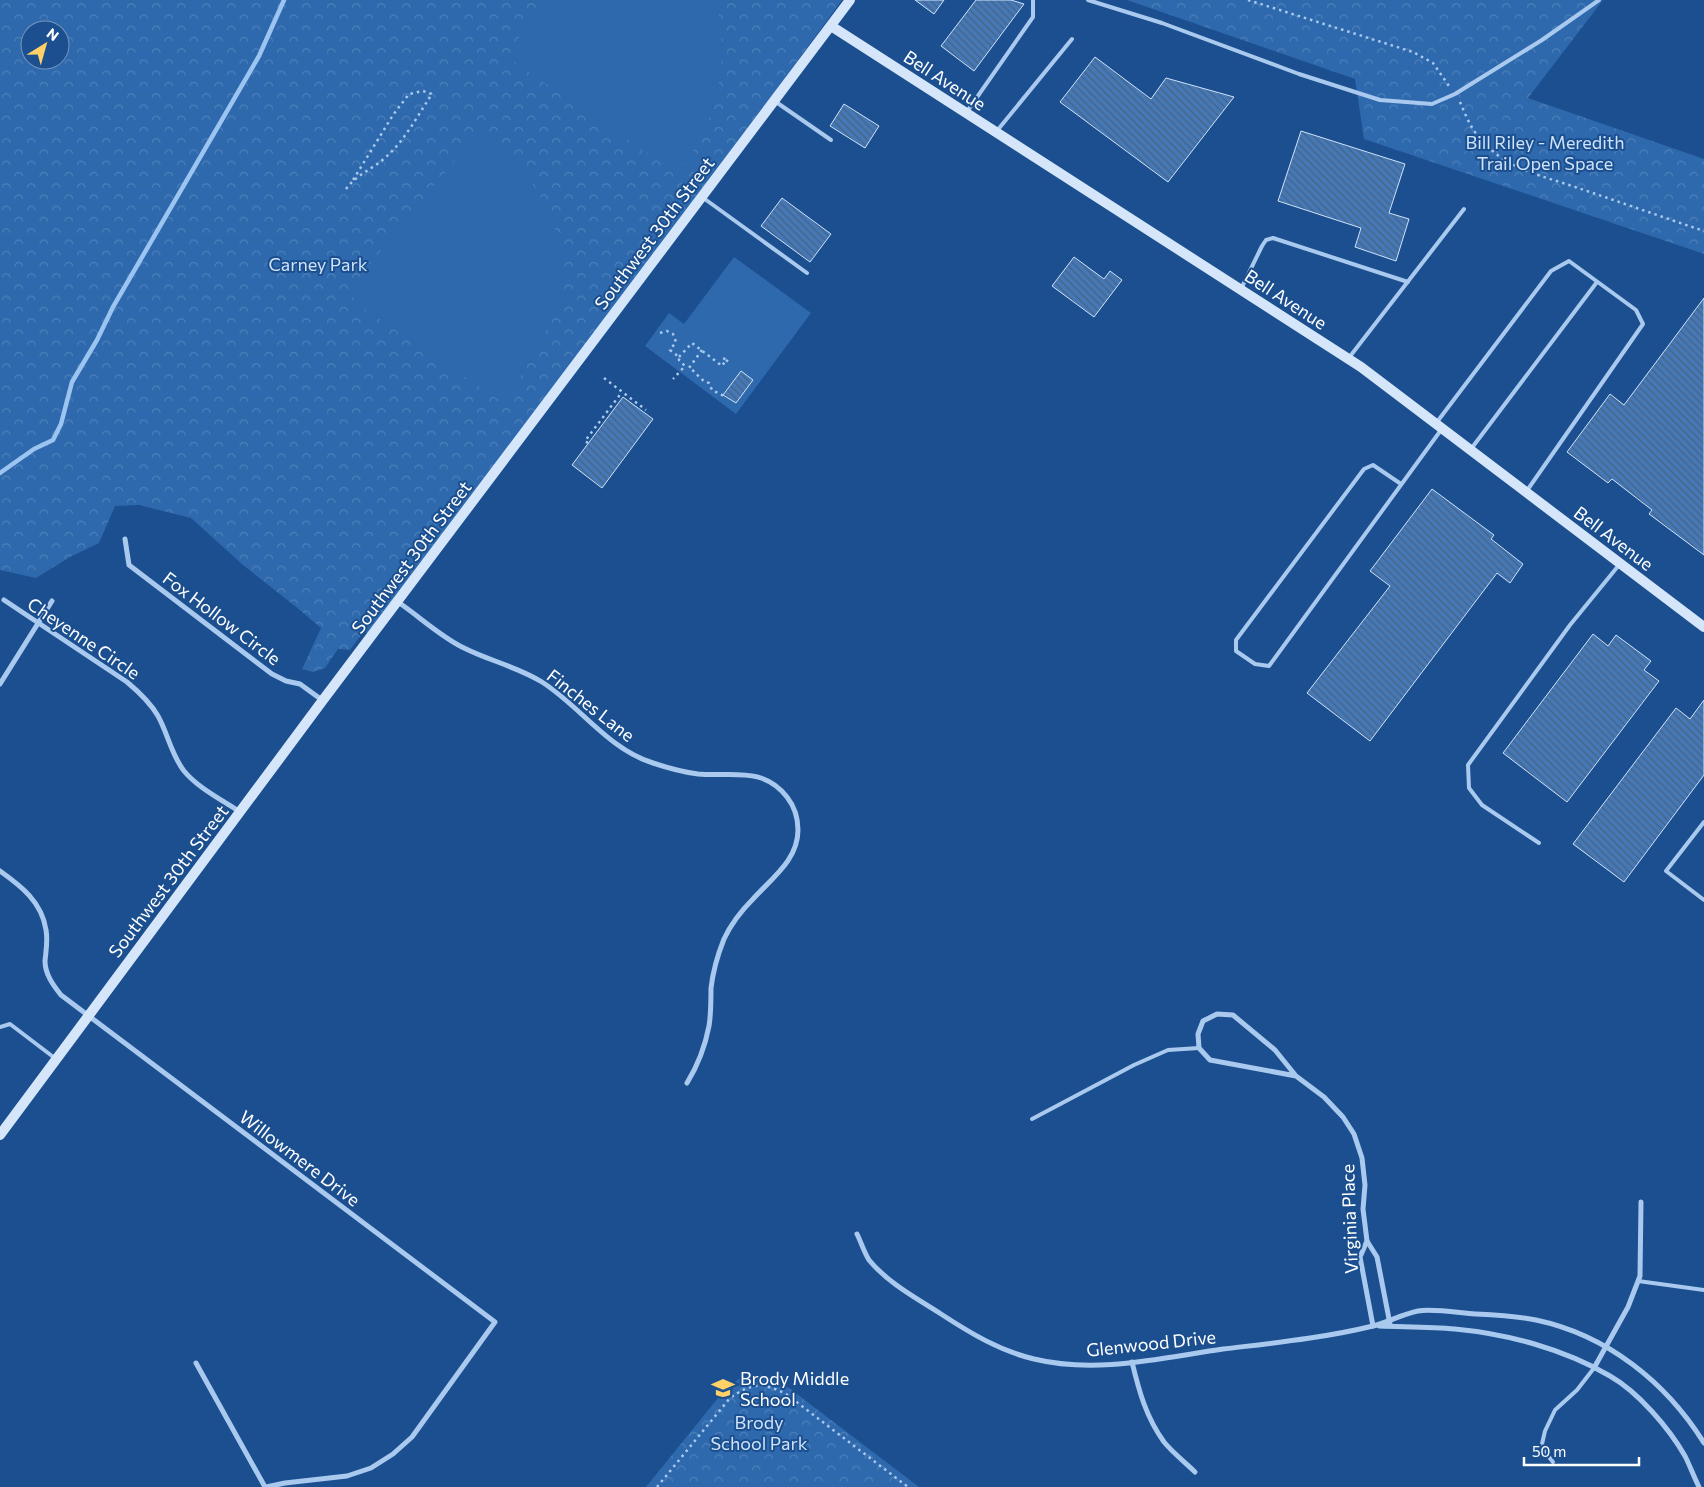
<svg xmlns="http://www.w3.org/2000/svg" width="1704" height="1487" viewBox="0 0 1704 1487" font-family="Commissioner,sans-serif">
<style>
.forest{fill:url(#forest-crowns);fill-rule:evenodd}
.garden{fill:#2e69ad}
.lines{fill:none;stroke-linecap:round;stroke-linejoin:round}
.stream{stroke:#9cc4f0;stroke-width:4.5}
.building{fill:url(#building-back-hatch);stroke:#cfe3fa}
.path{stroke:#a9c9ee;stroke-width:2.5;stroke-dasharray:2.5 4;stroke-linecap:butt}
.lane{stroke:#a9c9ee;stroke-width:4}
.street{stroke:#a9c9ee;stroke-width:5}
.secondary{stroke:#d6e6fa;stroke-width:10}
.labels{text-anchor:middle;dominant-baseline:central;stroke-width:4;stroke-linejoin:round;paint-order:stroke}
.street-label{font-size:18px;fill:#fff;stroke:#1b4f8f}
.park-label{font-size:18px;fill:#cfe3fa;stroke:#1b4f8f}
.poi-label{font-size:18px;fill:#fff;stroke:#1b4f8f;text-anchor:start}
</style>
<defs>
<pattern id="forest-crowns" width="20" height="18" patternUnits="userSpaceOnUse" patternTransform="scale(1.25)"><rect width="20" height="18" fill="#2e69ad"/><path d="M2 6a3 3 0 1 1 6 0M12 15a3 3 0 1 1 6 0" fill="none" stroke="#4d80b9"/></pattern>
<pattern id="building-back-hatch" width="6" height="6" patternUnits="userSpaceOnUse" patternTransform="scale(1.25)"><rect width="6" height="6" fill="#4478b7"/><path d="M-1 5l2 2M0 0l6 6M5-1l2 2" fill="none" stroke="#486282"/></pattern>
</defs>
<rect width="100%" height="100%" fill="#1b4f8f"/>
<!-- forest -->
<g class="forest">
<path d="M 0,0 L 842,0 L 513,449 L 370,636 L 364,631 L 350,650 L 338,649 L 325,668 L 313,672 L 302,669 L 321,628 L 295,606 L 243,565 L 191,518 L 139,505 L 115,506 L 99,543 L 70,557 L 36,578 L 0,570 ZM 30,30 L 60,30 L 60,60 L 30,60 Z"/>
<path d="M 1127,0 L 1603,0 L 1528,98 L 1704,159 L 1704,254 L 1364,139 L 1355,79 Z"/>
<path d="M 761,1374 L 789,1388 L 919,1487 L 646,1487 L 722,1393 L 741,1377 Z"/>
</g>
<!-- garden -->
<g class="garden">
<path d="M 548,0 L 716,0 C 731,64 717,121 678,174 L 513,61 L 512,46 Z"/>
<path d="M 480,130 L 501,147 L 526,173 L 538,193 L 551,217 L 559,243 L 564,269 L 564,297 L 505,404 L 354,302 L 352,286 Z"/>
<path d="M 734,257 L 811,313 L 736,414 L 645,346 L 669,313 L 684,324 Z"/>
</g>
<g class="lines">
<!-- stream -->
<path class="stream" d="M 0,473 L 34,449 L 53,440 L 61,424 L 72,382 L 97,340 L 113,307 L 259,56 L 284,0"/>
</g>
<!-- building -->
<g class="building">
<path d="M 915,0 L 944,0 L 934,14 Z"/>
<path d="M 976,0 L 1011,0 L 1024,4 L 974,71 L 941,46 Z"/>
<path d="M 1095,57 L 1151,99 L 1166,78 L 1234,97 L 1168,182 L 1060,102 Z"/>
<path d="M 844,104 L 879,126 L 865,148 L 830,126 Z"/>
<path d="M 1301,131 L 1405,164 L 1389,213 L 1409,219 L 1396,261 L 1355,247 L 1361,228 L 1278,201 Z"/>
<path d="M 782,198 L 831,234 L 810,262 L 761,226 Z"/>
<path d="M 1074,257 L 1104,279 L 1110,271 L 1122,280 L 1094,317 L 1052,286 Z"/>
<path d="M 1704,298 L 1704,555 L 1649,514 L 1652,510 L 1612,479 L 1608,483 L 1567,452 L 1610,394 L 1624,405 Z"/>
<path d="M 741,371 L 753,380 L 736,403 L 723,395 Z"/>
<path d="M 623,397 L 653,419 L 602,488 L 572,465 Z"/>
<path d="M 1432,489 L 1494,535 L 1491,539 L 1523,564 L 1510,583 L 1497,573 L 1370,741 L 1307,693 L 1390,586 L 1370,571 Z"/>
<path d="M 1593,634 L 1608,646 L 1616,635 L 1651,661 L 1644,670 L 1659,681 L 1567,802 L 1503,753 Z"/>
<path d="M 1704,700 L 1704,775 L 1624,882 L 1573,844 L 1676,708 L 1690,719 Z"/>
</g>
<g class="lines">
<!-- path -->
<g class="path">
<path d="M 1248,0 L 1413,52 L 1433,63 L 1449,86"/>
<path d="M 1460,102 C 1467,119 1474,135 1488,147 C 1513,171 1547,177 1578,188 C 1620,202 1662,217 1704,231"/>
<path d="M 346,189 C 357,174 373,169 386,157 C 405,140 418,115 432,94 L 423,91 L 409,94 L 393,115 L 353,180"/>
<path d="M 660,333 L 667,331 L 673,334 L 676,342 L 670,350 L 679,357 L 679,360 L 685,366 L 673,379"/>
<path d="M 702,350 L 689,368 C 697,372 700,381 709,383 L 712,390 L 726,397"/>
<path d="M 679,357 L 692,343 L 722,366 L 726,360 L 722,357"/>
<path d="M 726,360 L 731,364"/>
<path d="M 604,378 L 646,410"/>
<path d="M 588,443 L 585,441 L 622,392"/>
<path d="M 657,1487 L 730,1398 C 751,1383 763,1382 786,1394 L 908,1487"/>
</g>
<!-- lane -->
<g class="lane">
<path d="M 1088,0 L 1162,23 L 1299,74 L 1380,100 L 1432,104 L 1455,94 L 1542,40 L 1599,0"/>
<path d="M 776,102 L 831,140"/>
<path d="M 966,113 L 1033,17 L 1033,0"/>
<path d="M 996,132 L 1072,39"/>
<path d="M 702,197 L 807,273"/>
<path d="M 1241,289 L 1262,246 L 1266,240 L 1273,238 L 1408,282"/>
<path d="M 1348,359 L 1464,209"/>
<path d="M 1437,422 L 1551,271 L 1569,261 L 1636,310 L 1643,324 L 1526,492"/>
<path d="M 1471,449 L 1597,282"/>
<path d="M 1401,484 L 1373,465 L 1364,469 L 1236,640 L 1236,651 L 1255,664 L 1269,666 L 1441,430"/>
<path d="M 1704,822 L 1666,871 L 1704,900"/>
<path d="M 1539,843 L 1482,805 L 1469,788 L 1468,765 L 1570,625 L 1619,565"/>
<path d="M 0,1027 L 10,1024 L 56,1059"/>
<path d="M 1032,1119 L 1134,1065 L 1168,1050 L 1199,1048"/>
<path d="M 1638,1281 L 1704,1290"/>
<path d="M 1553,1462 L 1544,1451 L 1542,1444 L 1545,1431 L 1555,1410 L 1577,1390 L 1594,1368"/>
</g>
<!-- street -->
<g class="street">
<path d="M 125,539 L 129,565 L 272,674 L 286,681 L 300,684 L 322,700"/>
<path d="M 4,600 L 127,682 C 139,692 150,702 158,716 C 168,734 171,754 184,771 C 198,788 222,800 240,812"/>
<path d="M 398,602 C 420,617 441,637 464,648 C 490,661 518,667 542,682 C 581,707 608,749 653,763 C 668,768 683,772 698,774 C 732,777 763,766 787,797 C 794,806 798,818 798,830 C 798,860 772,878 753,899 C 742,910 731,924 724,939 C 718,954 713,971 711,988 C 711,1000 711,1014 709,1026 C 705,1047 698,1065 687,1083"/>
<path d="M 0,684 L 52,601"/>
<path d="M 0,871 C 21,886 42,902 46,930 C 48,940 46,950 45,961 C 45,974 53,985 61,995 L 495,1322 L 412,1437 L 393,1454 L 371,1468 L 347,1476 L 285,1483 L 266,1487"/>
<path d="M 1296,1076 L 1210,1060 L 1199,1048 L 1198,1034 L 1203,1021 L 1217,1014 L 1233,1015 L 1275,1050 L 1296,1076 L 1324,1097 L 1343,1117 L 1354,1134 L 1362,1158 L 1365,1185 L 1363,1209 L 1367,1241 L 1360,1257 L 1373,1326"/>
<path d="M 857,1234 C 861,1242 864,1252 869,1260 C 888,1283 916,1298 941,1314 C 970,1333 1000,1351 1034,1359 C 1096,1374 1161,1358 1223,1349 C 1273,1343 1324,1338 1373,1326 C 1388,1322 1403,1314 1418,1311 C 1432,1308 1460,1313 1475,1314 C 1495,1315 1516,1316 1536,1320 C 1607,1335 1666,1382 1704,1443"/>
<path d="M 1367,1241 L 1377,1257 L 1390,1324"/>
<path d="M 1379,1326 C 1404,1327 1430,1327 1455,1329 C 1508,1334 1564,1349 1610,1376 C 1638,1392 1669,1428 1685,1456 C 1690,1466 1694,1477 1699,1487"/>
<path d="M 1132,1362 C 1139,1391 1146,1417 1164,1442 C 1173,1453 1185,1462 1195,1472"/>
<path d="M 196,1363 L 265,1487"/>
<path d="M 1594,1368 L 1628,1307 L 1640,1276 L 1641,1202"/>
</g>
<!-- secondary -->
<g class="secondary">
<path d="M 831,26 L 1361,367 L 1704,627"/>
<path d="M 0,1135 L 323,700 L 850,0"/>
</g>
</g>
<!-- icons -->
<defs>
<symbol id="school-bare" viewBox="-9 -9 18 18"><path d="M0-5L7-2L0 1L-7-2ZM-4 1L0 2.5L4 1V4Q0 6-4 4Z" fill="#ffd166" stroke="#1b4f8f" stroke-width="2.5" paint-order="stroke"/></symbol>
</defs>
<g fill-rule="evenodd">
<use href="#school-bare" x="707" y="1372" width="32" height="32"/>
</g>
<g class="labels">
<!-- street labels -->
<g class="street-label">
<text transform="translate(945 80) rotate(33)">Bell Avenue</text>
<text transform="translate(654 233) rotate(-53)">Southwest 30th Street</text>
<text transform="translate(1286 299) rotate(33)">Bell Avenue</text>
<text transform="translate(1614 538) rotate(37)">Bell Avenue</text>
<text transform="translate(411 557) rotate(-53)">Southwest 30th Street</text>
<text transform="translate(222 618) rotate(37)">Fox Hollow Circle</text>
<text transform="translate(84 638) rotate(34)">Cheyenne Circle</text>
<text transform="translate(591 705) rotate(38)">Finches Lane</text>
<text transform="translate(168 881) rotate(-53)">Southwest 30th Street</text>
<text transform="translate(300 1158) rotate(37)">Willowmere Drive</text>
<text transform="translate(1349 1219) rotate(-92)">Virginia Place</text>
<text transform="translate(1151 1343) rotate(-6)">Glenwood Drive</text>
</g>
<!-- park labels -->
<g class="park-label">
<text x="1545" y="142">Bill Riley - Meredith<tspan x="1545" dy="21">Trail Open Space</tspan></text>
<text x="318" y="264">Carney Park</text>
<text x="759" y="1422">Brody<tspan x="759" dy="21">School Park</tspan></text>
</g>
<!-- poi labels -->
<g class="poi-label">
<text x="740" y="1378">Brody Middle<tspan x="740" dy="21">School</tspan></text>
</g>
</g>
<!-- north arrow -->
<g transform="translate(45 45) rotate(37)"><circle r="24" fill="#1b4f8f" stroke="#7695bc"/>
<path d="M0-4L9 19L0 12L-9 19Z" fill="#ffd166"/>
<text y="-8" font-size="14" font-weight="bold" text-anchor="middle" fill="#ffffff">N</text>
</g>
<!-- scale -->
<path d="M1524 1457v8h115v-8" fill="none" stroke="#ffffff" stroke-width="2.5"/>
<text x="1532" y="1457" font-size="15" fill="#ffffff" stroke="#1b4f8f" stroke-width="4" paint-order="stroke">50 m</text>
</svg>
